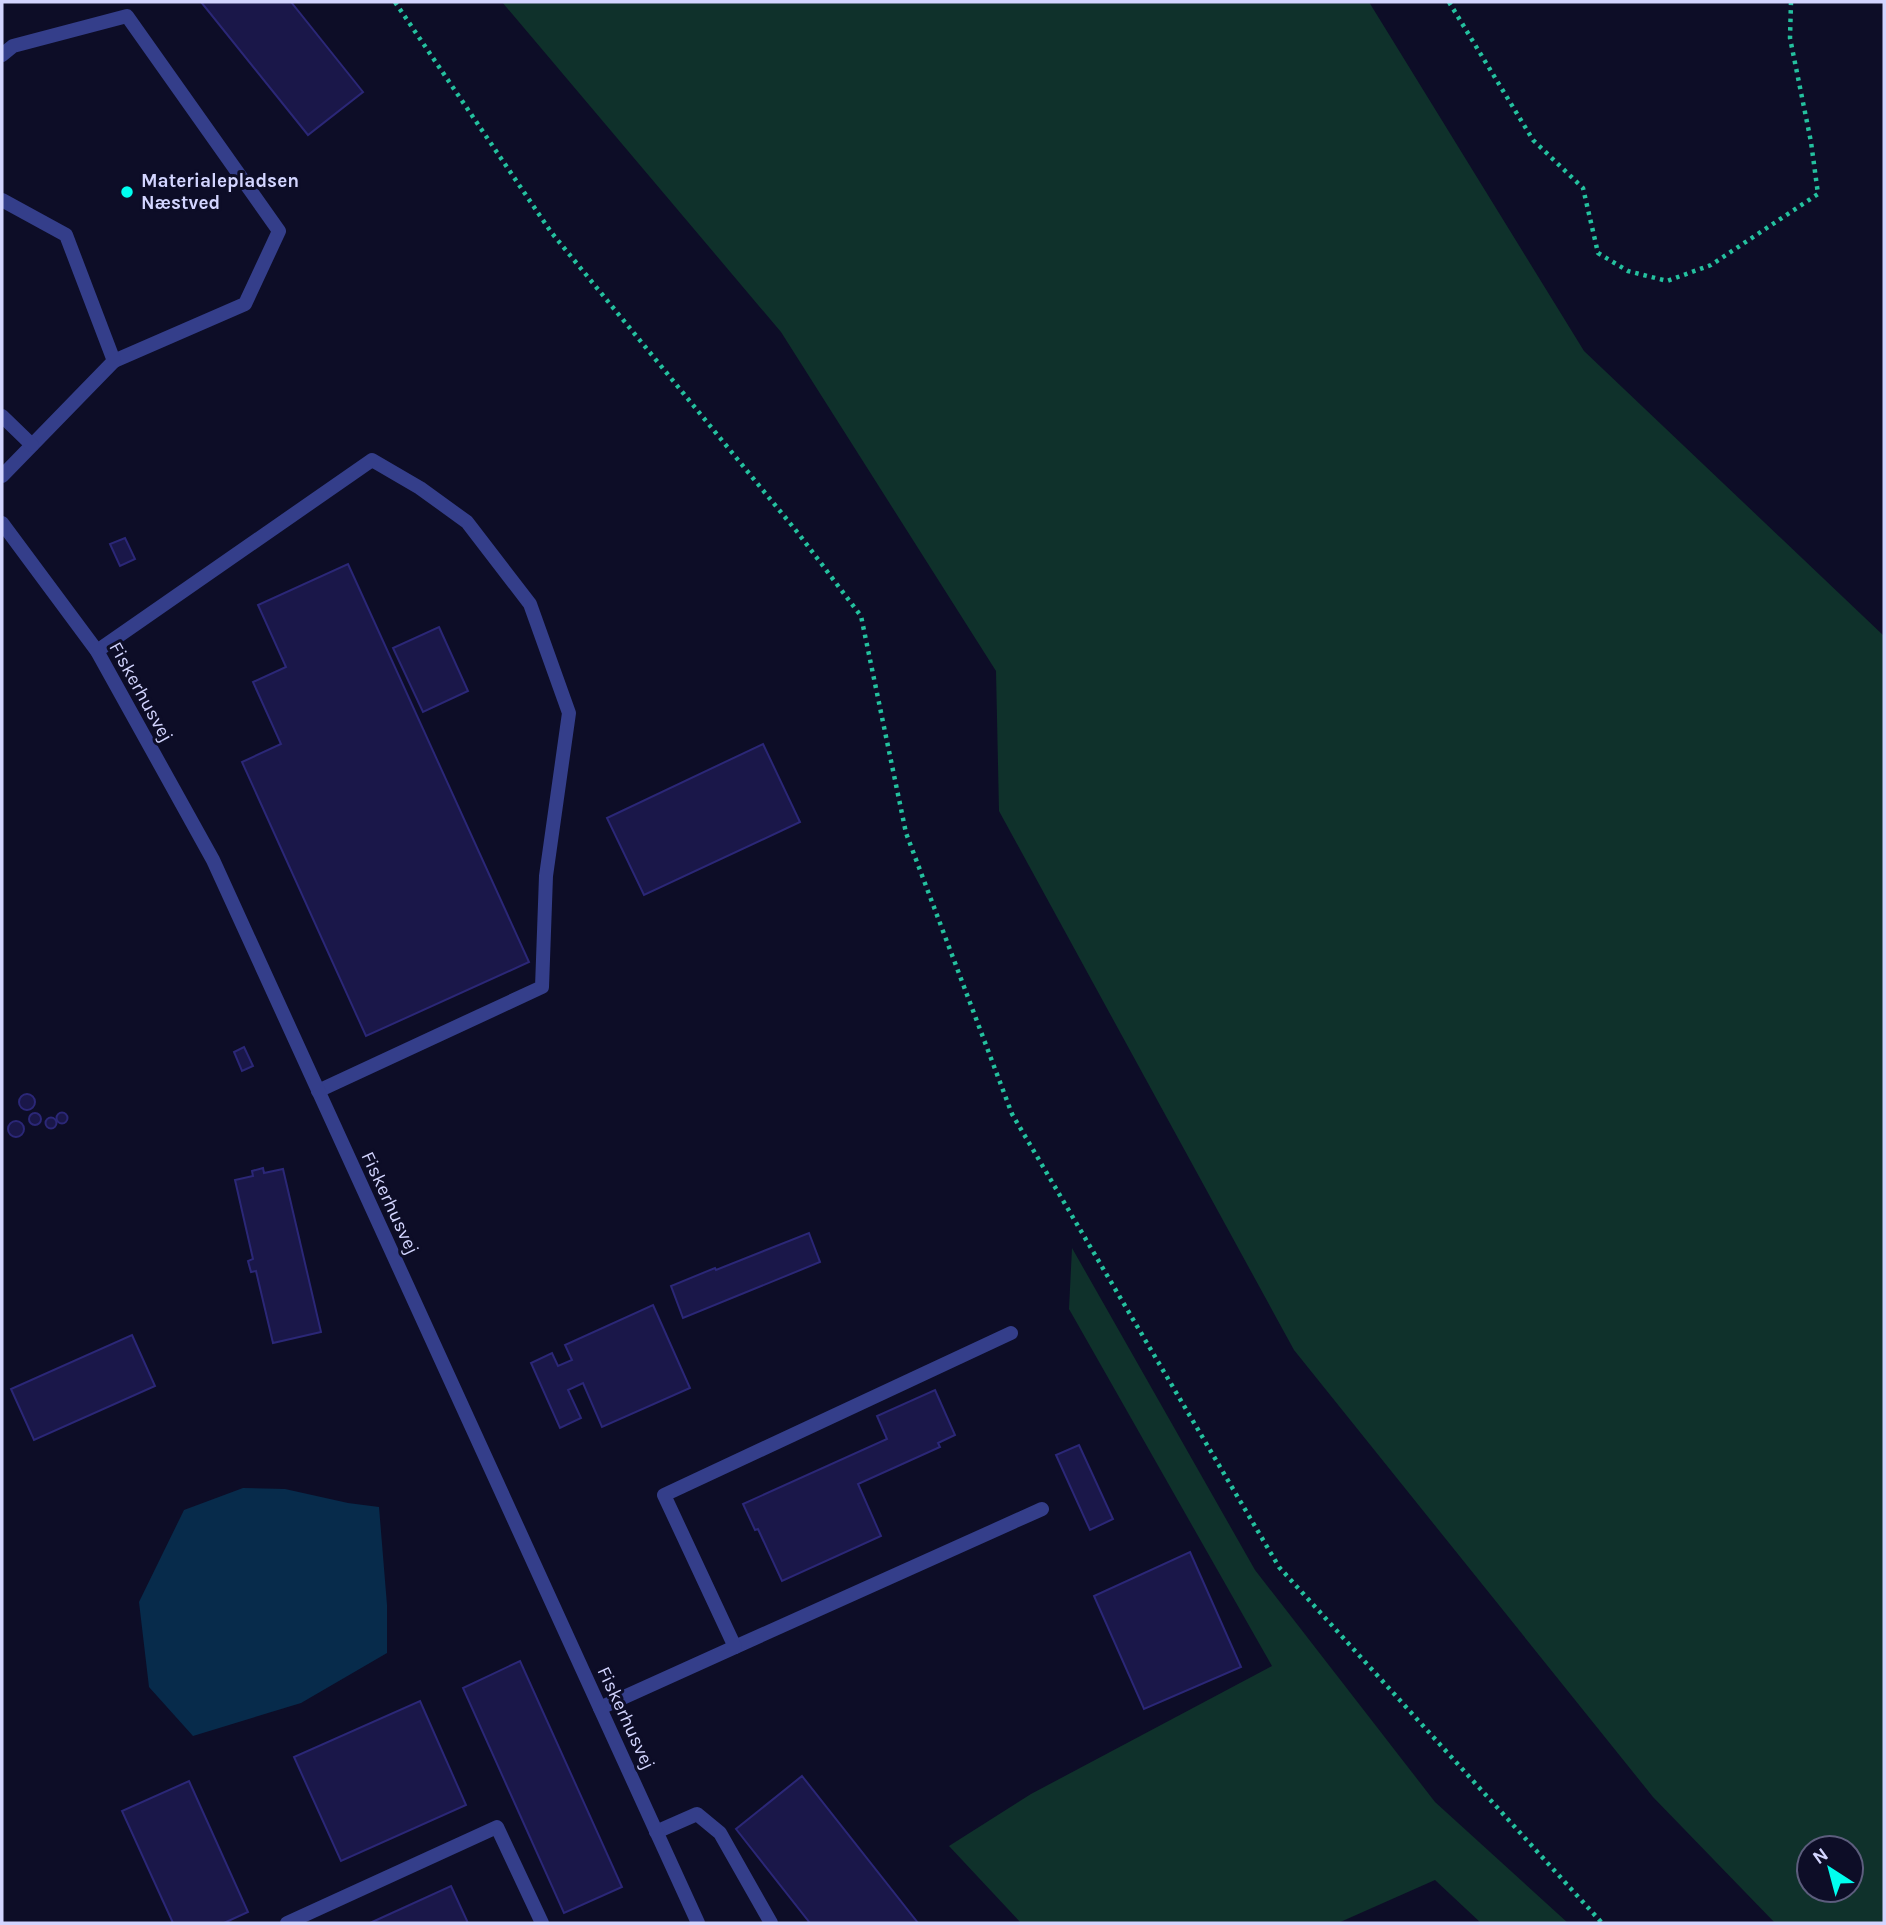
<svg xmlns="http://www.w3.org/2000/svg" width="1886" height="1925" viewBox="0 0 1886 1925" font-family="Karla,sans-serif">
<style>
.green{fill:#0f312b;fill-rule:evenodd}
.water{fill:#072b4b}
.building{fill:#1a1749;stroke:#2b2777;stroke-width:2}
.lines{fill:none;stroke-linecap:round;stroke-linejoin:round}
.path{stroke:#24c19f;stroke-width:4.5;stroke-dasharray:3.5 5;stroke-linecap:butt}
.service{stroke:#343e8a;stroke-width:14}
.minor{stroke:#343e8a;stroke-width:14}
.poi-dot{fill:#00feef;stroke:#0d0d27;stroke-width:2.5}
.labels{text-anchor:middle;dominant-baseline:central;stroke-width:6;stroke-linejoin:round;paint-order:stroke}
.poi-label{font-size:19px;font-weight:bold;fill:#d3d5ff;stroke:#0d0d27;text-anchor:start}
.street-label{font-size:19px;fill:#d3d5ff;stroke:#0d0d27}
</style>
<rect width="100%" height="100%" fill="#0d0d27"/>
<!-- green -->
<g class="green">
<path d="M 502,2 L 1369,2 L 1584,351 L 1884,636 L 1884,1923 L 1775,1923 L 1653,1797 L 1294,1350 L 999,811 L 996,671 L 781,332 ZM 1809,1848 L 1851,1848 L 1851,1890 L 1809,1890 Z"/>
<path d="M 1072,1248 L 1255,1570 L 1435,1802 L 1568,1923 L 1481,1923 L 1435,1880 L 1338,1923 L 1021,1923 L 949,1846 L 1031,1794 L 1272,1666 L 1069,1309 Z"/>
</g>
<!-- water -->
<path class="water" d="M 243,1488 L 285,1489 L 348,1503 L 379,1507 L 387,1605 L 387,1653 L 301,1703 L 193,1736 L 149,1687 L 139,1602 L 184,1510 Z"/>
<!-- building -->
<g class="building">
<path d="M 201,2 L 291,2 L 363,92 L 308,135 Z"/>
<path d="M 125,538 L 135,559 L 120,566 L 110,544 Z"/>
<path d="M 348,564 L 529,962 L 366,1036 L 242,762 L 281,744 L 253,682 L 286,667 L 258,605 Z"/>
<path d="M 439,627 L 468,691 L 423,712 L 393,648 Z"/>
<path d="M 763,744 L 800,822 L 644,895 L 607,818 Z"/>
<path d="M 244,1047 L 253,1066 L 242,1071 L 234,1052 Z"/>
<circle cx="27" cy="1102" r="8"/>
<circle cx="62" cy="1118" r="5.5"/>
<circle cx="35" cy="1119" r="6"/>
<circle cx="51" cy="1123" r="5.5"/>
<circle cx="16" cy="1129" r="8"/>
<path d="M 263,1168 L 264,1173 L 283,1169 L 321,1332 L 273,1343 L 256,1271 L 251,1272 L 248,1261 L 253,1259 L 235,1180 L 253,1176 L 252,1171 Z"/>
<path d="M 809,1233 L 820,1262 L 683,1318 L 671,1286 L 715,1268 L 716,1270 Z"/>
<path d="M 653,1305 L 690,1388 L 602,1427 L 583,1383 L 568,1390 L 581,1418 L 560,1428 L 531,1363 L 552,1353 L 558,1366 L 572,1360 L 565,1345 Z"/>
<path d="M 132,1335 L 155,1386 L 34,1440 L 11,1389 Z"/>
<path d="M 935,1390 L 955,1435 L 938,1443 L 940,1447 L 858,1484 L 881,1536 L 782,1581 L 758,1529 L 755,1530 L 743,1504 L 887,1439 L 877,1416 Z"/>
<path d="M 1079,1445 L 1113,1519 L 1090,1530 L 1056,1455 Z"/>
<path d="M 1190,1552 L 1241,1667 L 1144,1709 L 1094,1596 Z"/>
<path d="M 520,1661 L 622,1887 L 564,1913 L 463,1688 Z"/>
<path d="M 420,1701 L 466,1805 L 341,1861 L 294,1757 Z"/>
<path d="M 802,1776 L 918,1923 L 810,1923 L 736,1829 Z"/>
<path d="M 189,1781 L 248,1912 L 224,1923 L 173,1923 L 122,1811 Z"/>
<path d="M 451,1886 L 468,1923 L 370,1923 Z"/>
</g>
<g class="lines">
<!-- path -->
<g class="path">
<path d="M 395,2 L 551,232 L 798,533 L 861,616 L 906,833 L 1012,1114 L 1279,1567 L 1602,1923"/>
<path d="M 1449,2 L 1533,140 L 1583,188 L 1598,253 L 1628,271 L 1667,281 L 1711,265 L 1818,194 L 1811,142 L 1790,38 L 1791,2"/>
</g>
<!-- service -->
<g class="service">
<path d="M 2,55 L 13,46 L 127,16 L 279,231 L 245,304 L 114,361"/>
<path d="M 2,200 L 66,235 L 114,361 L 2,476"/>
<path d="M 2,416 L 32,445"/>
<path d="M 97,651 L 372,460 L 420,488 L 467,522 L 530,604 L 569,713 L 546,876 L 542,987 L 318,1091"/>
<path d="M 735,1647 L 1042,1509"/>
<path d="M 600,1708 L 735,1647 L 664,1495 L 1011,1333"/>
<path d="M 656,1832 L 697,1814 L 720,1833 L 771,1923"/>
<path d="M 287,1923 L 497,1827 L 542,1923"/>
</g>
<!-- minor -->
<path class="minor" d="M 2,523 L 97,651 L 213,860 L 698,1923"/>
</g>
<!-- markers -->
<circle class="poi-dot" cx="127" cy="192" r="7"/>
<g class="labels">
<!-- poi labels -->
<g class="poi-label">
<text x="141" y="181">Materialepladsen<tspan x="141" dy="22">Næstved</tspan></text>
</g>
<!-- street labels -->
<g class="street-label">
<text transform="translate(141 692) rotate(61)">Fiskerhusvej</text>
<text transform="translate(390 1203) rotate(65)">Fiskerhusvej</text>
<text transform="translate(626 1718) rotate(65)">Fiskerhusvej</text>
</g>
</g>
<!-- border -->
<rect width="1886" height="1925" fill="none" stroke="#d3d5ff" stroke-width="7"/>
<!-- north arrow -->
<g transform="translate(1830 1869) rotate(324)"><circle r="33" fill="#0d0d27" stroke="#5c5d7d" stroke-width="2"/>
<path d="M0-5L12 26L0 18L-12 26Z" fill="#00feef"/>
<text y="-10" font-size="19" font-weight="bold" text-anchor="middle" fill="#d3d5ff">N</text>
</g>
</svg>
